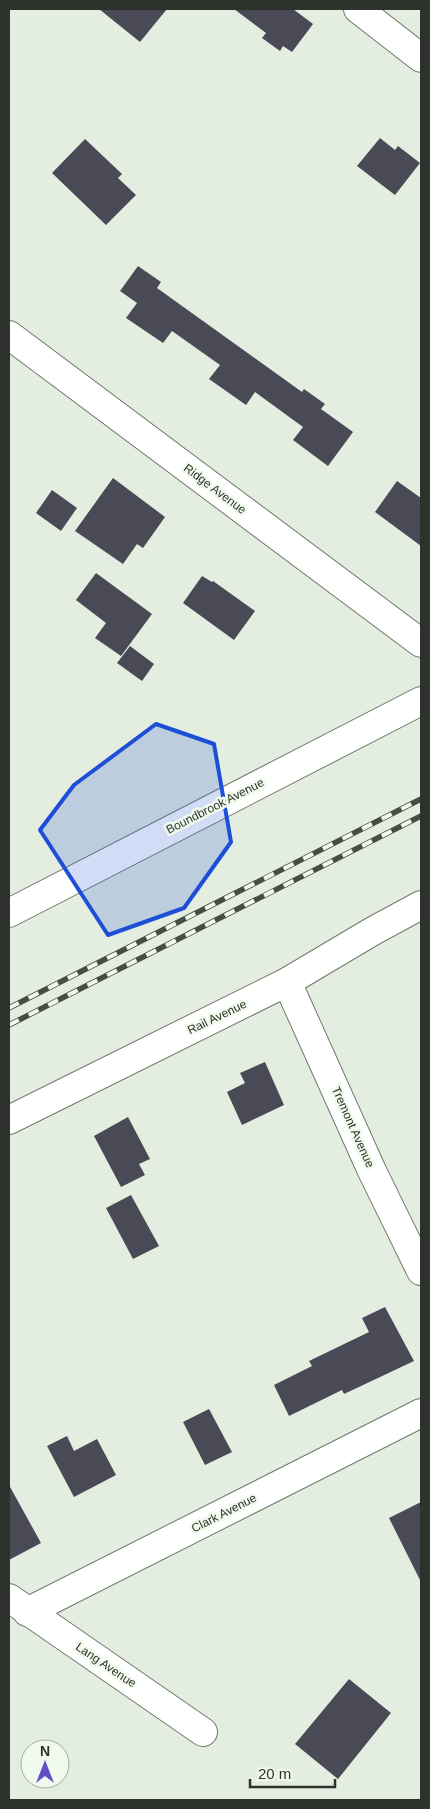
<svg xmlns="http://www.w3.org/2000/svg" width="430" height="1809" viewBox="0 0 430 1809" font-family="Arial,sans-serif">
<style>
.building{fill:#4a4a57}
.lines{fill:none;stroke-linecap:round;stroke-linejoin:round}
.street-casing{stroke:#70786c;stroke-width:30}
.street{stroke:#fff;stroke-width:28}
.rail-casing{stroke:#474c45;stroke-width:5.5}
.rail{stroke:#f1fbed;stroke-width:4;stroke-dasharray:11;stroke-linecap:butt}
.marked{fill:#1d4ed8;fill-opacity:0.2;stroke:#1d4ed8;stroke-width:4;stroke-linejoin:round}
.labels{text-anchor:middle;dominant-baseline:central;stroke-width:5;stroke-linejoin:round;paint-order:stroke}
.street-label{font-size:12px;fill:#2e322c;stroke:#f1fbed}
</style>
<rect width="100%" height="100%" fill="#e4eee0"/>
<!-- building -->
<g class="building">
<path d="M 99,9 L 167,9 L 140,42 Z"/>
<path d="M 234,9 L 293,9 L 313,24 L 292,52 L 283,46 L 280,51 L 262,38 L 266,33 Z"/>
<path d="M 380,138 L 395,150 L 398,146 L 420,163 L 395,195 L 357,166 Z"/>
<path d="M 85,139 L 122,174 L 118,178 L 136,195 L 106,225 L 52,173 Z"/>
<path d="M 138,266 L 161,282 L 157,288 L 302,392 L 304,389 L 325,404 L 321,409 L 353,432 L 328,466 L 293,440 L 303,427 L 255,392 L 246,405 L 209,379 L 220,365 L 172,331 L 163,343 L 126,318 L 137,303 L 120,291 Z"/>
<path d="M 113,478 L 165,517 L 143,548 L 137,544 L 123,564 L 75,531 Z"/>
<path d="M 397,481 L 421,498 L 421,546 L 375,512 Z"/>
<path d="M 52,490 L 77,508 L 61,531 L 36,513 Z"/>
<path d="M 96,573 L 152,614 L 121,656 L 95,638 L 106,623 L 76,600 Z"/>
<path d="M 202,576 L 212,582 L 213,581 L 255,611 L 234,640 L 183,603 Z"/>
<path d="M 130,646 L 154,664 L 142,681 L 117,663 Z"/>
<path d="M 265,1062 L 284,1105 L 242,1125 L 227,1092 L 245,1083 L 240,1073 Z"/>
<path d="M 128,1117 L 150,1159 L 139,1164 L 145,1175 L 121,1187 L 94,1136 Z"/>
<path d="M 131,1195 L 159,1246 L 133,1259 L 106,1208 Z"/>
<path d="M 385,1307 L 414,1361 L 344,1394 L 342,1390 L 289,1416 L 274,1385 L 312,1366 L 309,1361 L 369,1332 L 362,1318 Z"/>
<path d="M 209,1409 L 232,1452 L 205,1465 L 183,1422 Z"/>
<path d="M 67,1436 L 74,1451 L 97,1439 L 116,1475 L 74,1497 L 47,1446 Z"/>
<path d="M 9,1485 L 41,1543 L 9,1560 Z"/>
<path d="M 421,1502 L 421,1582 L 389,1518 Z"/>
<path d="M 349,1679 L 391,1713 L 338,1779 L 295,1744 Z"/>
</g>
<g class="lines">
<defs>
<g id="street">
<path d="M 358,9 L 421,58"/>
<path d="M 9,335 L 421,643"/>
<path d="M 9,913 L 421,701"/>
<path d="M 287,982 L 372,1171 L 421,1271"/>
<path d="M 9,1120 L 287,982 L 373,931 L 421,905"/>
<path d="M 9,1598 L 203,1732"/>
<path d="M 27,1612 L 421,1413"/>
</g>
</defs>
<!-- street casing -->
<use href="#street" class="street-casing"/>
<!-- street -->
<use href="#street" class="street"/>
<defs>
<g id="rail">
<path d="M 9,1008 L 421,799"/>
<path d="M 9,1025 L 421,816"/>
</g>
</defs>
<!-- rail casing -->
<use href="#rail" class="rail-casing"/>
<!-- rail -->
<use href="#rail" class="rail"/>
</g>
<!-- marked area -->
<path class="marked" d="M 156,724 L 214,744 L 231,842 L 184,908 L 108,935 L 40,830 L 74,785 Z"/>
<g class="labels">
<!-- street labels -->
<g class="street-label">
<text transform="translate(215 489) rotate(37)">Ridge Avenue</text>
<text transform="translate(215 806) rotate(-27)">Boundbrook Avenue</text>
<text transform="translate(217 1017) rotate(-26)">Rail Avenue</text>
<text transform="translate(353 1127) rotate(66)">Tremont Avenue</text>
<text transform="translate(224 1513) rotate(-27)">Clark Avenue</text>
<text transform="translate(106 1665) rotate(34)">Lang Avenue</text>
</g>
</g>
<!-- border -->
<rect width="430" height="1809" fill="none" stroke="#2e322c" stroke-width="20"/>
<!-- north arrow -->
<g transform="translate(45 1764)"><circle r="24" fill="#f1fbed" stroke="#a3aba0"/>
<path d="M0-4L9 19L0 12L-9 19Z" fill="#6350c9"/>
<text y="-8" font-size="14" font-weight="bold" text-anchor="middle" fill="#2e322c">N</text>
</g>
<!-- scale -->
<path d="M250 1779v8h85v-8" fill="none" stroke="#2e322c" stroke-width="2.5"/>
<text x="258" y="1779" font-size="15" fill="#2e322c" stroke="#f1fbed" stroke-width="4" paint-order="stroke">20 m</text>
</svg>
